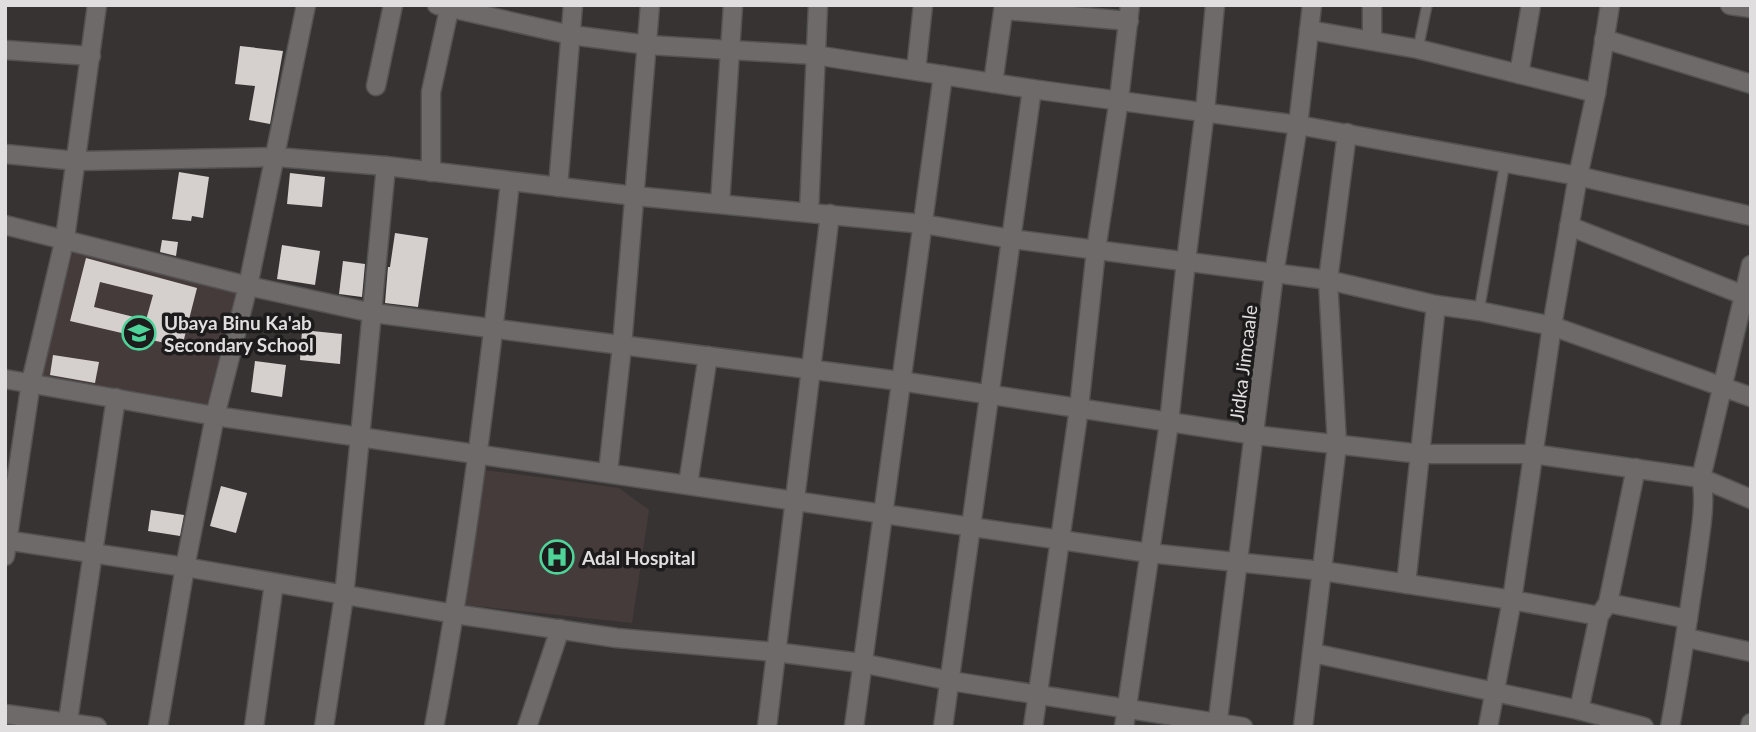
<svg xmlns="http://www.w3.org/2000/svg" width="1756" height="732" viewBox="0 0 1756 732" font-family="Lato,sans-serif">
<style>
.built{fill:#463b3b}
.building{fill:#d5d0ce;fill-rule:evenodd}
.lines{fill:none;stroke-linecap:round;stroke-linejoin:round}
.service-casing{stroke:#545252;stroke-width:12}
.minor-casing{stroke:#545252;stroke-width:21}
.service{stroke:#6f6a6a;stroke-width:9}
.minor{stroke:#6f6a6a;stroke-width:18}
.labels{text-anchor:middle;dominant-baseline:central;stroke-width:7;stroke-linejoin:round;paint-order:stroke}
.poi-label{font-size:19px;font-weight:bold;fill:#e0dede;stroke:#1d1b1b;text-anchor:start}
.street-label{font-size:19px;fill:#e0dede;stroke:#1d1b1b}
</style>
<rect width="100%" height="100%" fill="#373333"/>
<!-- built -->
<g class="built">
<path d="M 74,248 L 236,291 L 207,404 L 41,375 Z"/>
<path d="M 485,470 L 619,488 L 649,510 L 632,623 L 466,605 Z"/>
</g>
<!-- building -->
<g class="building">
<path d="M 240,46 L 283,51 L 270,124 L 249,120 L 255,86 L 235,84 Z"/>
<path d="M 179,172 L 209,177 L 203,218 L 192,216 L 191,221 L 172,219 Z"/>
<path d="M 290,173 L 325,177 L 322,207 L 287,204 Z"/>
<path d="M 395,233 L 428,238 L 418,307 L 385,303 L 388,267 L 390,267 Z"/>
<path d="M 162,240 L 178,242 L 176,256 L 160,252 Z"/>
<path d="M 282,245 L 320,251 L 315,285 L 277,279 Z"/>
<path d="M 86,258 L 197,288 L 182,347 L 70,321 ZM 100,282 L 153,295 L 146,320 L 94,307 Z"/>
<path d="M 343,261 L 365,264 L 362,297 L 339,294 Z"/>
<path d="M 302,330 L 342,334 L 340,364 L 300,360 Z"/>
<path d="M 53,355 L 99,362 L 95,383 L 50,375 Z"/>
<path d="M 255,361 L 286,365 L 282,397 L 251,392 Z"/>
<path d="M 221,486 L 247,493 L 236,533 L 210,526 Z"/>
<path d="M 151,510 L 184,515 L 180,536 L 148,531 Z"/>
</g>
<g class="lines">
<defs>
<g id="service">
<path d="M 1418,49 L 1427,5"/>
<path d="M 1479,311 L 1505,162"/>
</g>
<g id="minor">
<path d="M 437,5 L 571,35 L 648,45 L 815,55 L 1032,89 L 1298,125 L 1578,176 L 1751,216"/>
<path d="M 1730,5 L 1751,8"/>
<path d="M 1004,10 L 1129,21"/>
<path d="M 1309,30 L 1418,49 L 1596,93"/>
<path d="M 1604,39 L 1751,84"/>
<path d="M 1372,40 L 1372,5"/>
<path d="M 5,50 L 91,56"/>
<path d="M 916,70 L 923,5"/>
<path d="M 1519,74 L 1531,5"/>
<path d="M 993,83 L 1004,5"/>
<path d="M 376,86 L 393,5"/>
<path d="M 5,154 L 77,161 L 276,157 L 386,166 L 635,196 L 923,224 L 1012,239 L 1328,280 L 1436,305 L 1479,311 L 1552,326 L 1751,397"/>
<path d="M 431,172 L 431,92 L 450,5"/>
<path d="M 558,187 L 573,5"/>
<path d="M 720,203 L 733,5"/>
<path d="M 809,212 L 818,5"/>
<path d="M 5,225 L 248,286 L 373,313 L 900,381 L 1255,435 L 1421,454 L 1533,454 L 1701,478 L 1751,499"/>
<path d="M 1569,226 L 1751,298"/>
<path d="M 5,379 L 215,416 L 360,437 L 386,166"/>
<path d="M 608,472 L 622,346 L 650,5"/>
<path d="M 688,484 L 708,356"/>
<path d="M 5,540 L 185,567 L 455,614 L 617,638 L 775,652 L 861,663 L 951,681 L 1243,727"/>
<path d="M 5,556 L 31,382 L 65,238 L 97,5"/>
<path d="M 1406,584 L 1436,305"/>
<path d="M 1608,603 L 1688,619"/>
<path d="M 1687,638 L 1751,652"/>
<path d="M 1313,653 L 1579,710 L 1644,727"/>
<path d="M 1579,710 L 1599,616 L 1608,603 L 1636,468"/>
<path d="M 5,714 L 97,727"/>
<path d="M 67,727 L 116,398"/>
<path d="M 158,727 L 185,567 L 215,416 L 248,286 L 306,5"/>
<path d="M 254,727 L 274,583"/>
<path d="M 324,727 L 344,596 L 360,437 L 1149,553 L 1323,571 L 1512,600 L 1599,616"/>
<path d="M 434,727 C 468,547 490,365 510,182"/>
<path d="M 527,727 L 560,629"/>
<path d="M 767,727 L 830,214"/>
<path d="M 854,727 L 943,75"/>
<path d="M 943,727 L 1032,89"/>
<path d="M 1033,727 L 1079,408 L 1096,250 L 1119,99 L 1130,5"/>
<path d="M 1124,727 L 1169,423 L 1186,261 L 1205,111 L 1215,5"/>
<path d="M 1217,727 L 1274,274 L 1298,125 L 1312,5"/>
<path d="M 1303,727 L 1337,445 L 1328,280 L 1347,133"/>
<path d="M 1488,727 L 1512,600 L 1552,326 L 1578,176 L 1596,93 L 1610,5"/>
<path d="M 1670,727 C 1680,673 1688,619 1696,565 C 1699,539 1707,503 1701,478 L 1751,265"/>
<path d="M 1750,727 L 1751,723"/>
</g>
</defs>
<!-- service casing -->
<use href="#service" class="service-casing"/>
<!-- minor casing -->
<use href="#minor" class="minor-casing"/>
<!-- service -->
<use href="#service" class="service"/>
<!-- minor -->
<use href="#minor" class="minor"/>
</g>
<!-- icons -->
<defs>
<symbol id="school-ring" viewBox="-11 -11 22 22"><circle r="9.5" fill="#1d1b1b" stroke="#4ed399" stroke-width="1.5"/><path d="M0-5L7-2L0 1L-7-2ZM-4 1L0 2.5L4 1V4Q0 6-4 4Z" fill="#4ed399"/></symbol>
<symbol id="hospital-ring" viewBox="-11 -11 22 22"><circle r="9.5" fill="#1d1b1b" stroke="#4ed399" stroke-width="1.5"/><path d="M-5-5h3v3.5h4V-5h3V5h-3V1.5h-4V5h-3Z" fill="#4ed399"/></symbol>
</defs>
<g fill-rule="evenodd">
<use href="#school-ring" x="120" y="314" width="38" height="38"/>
<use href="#hospital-ring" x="538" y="538" width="38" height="38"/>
</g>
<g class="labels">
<!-- poi labels -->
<g class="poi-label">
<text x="164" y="322">Ubaya Binu Ka'ab<tspan x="164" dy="22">Secondary School</tspan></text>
<text x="582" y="557">Adal Hospital</text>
</g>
<!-- street labels -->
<g class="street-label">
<text transform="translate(1243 363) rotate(-83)">Jidka Jimcaale</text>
</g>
</g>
<!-- border -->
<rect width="1756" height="732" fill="none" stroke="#e0dede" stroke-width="14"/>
</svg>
